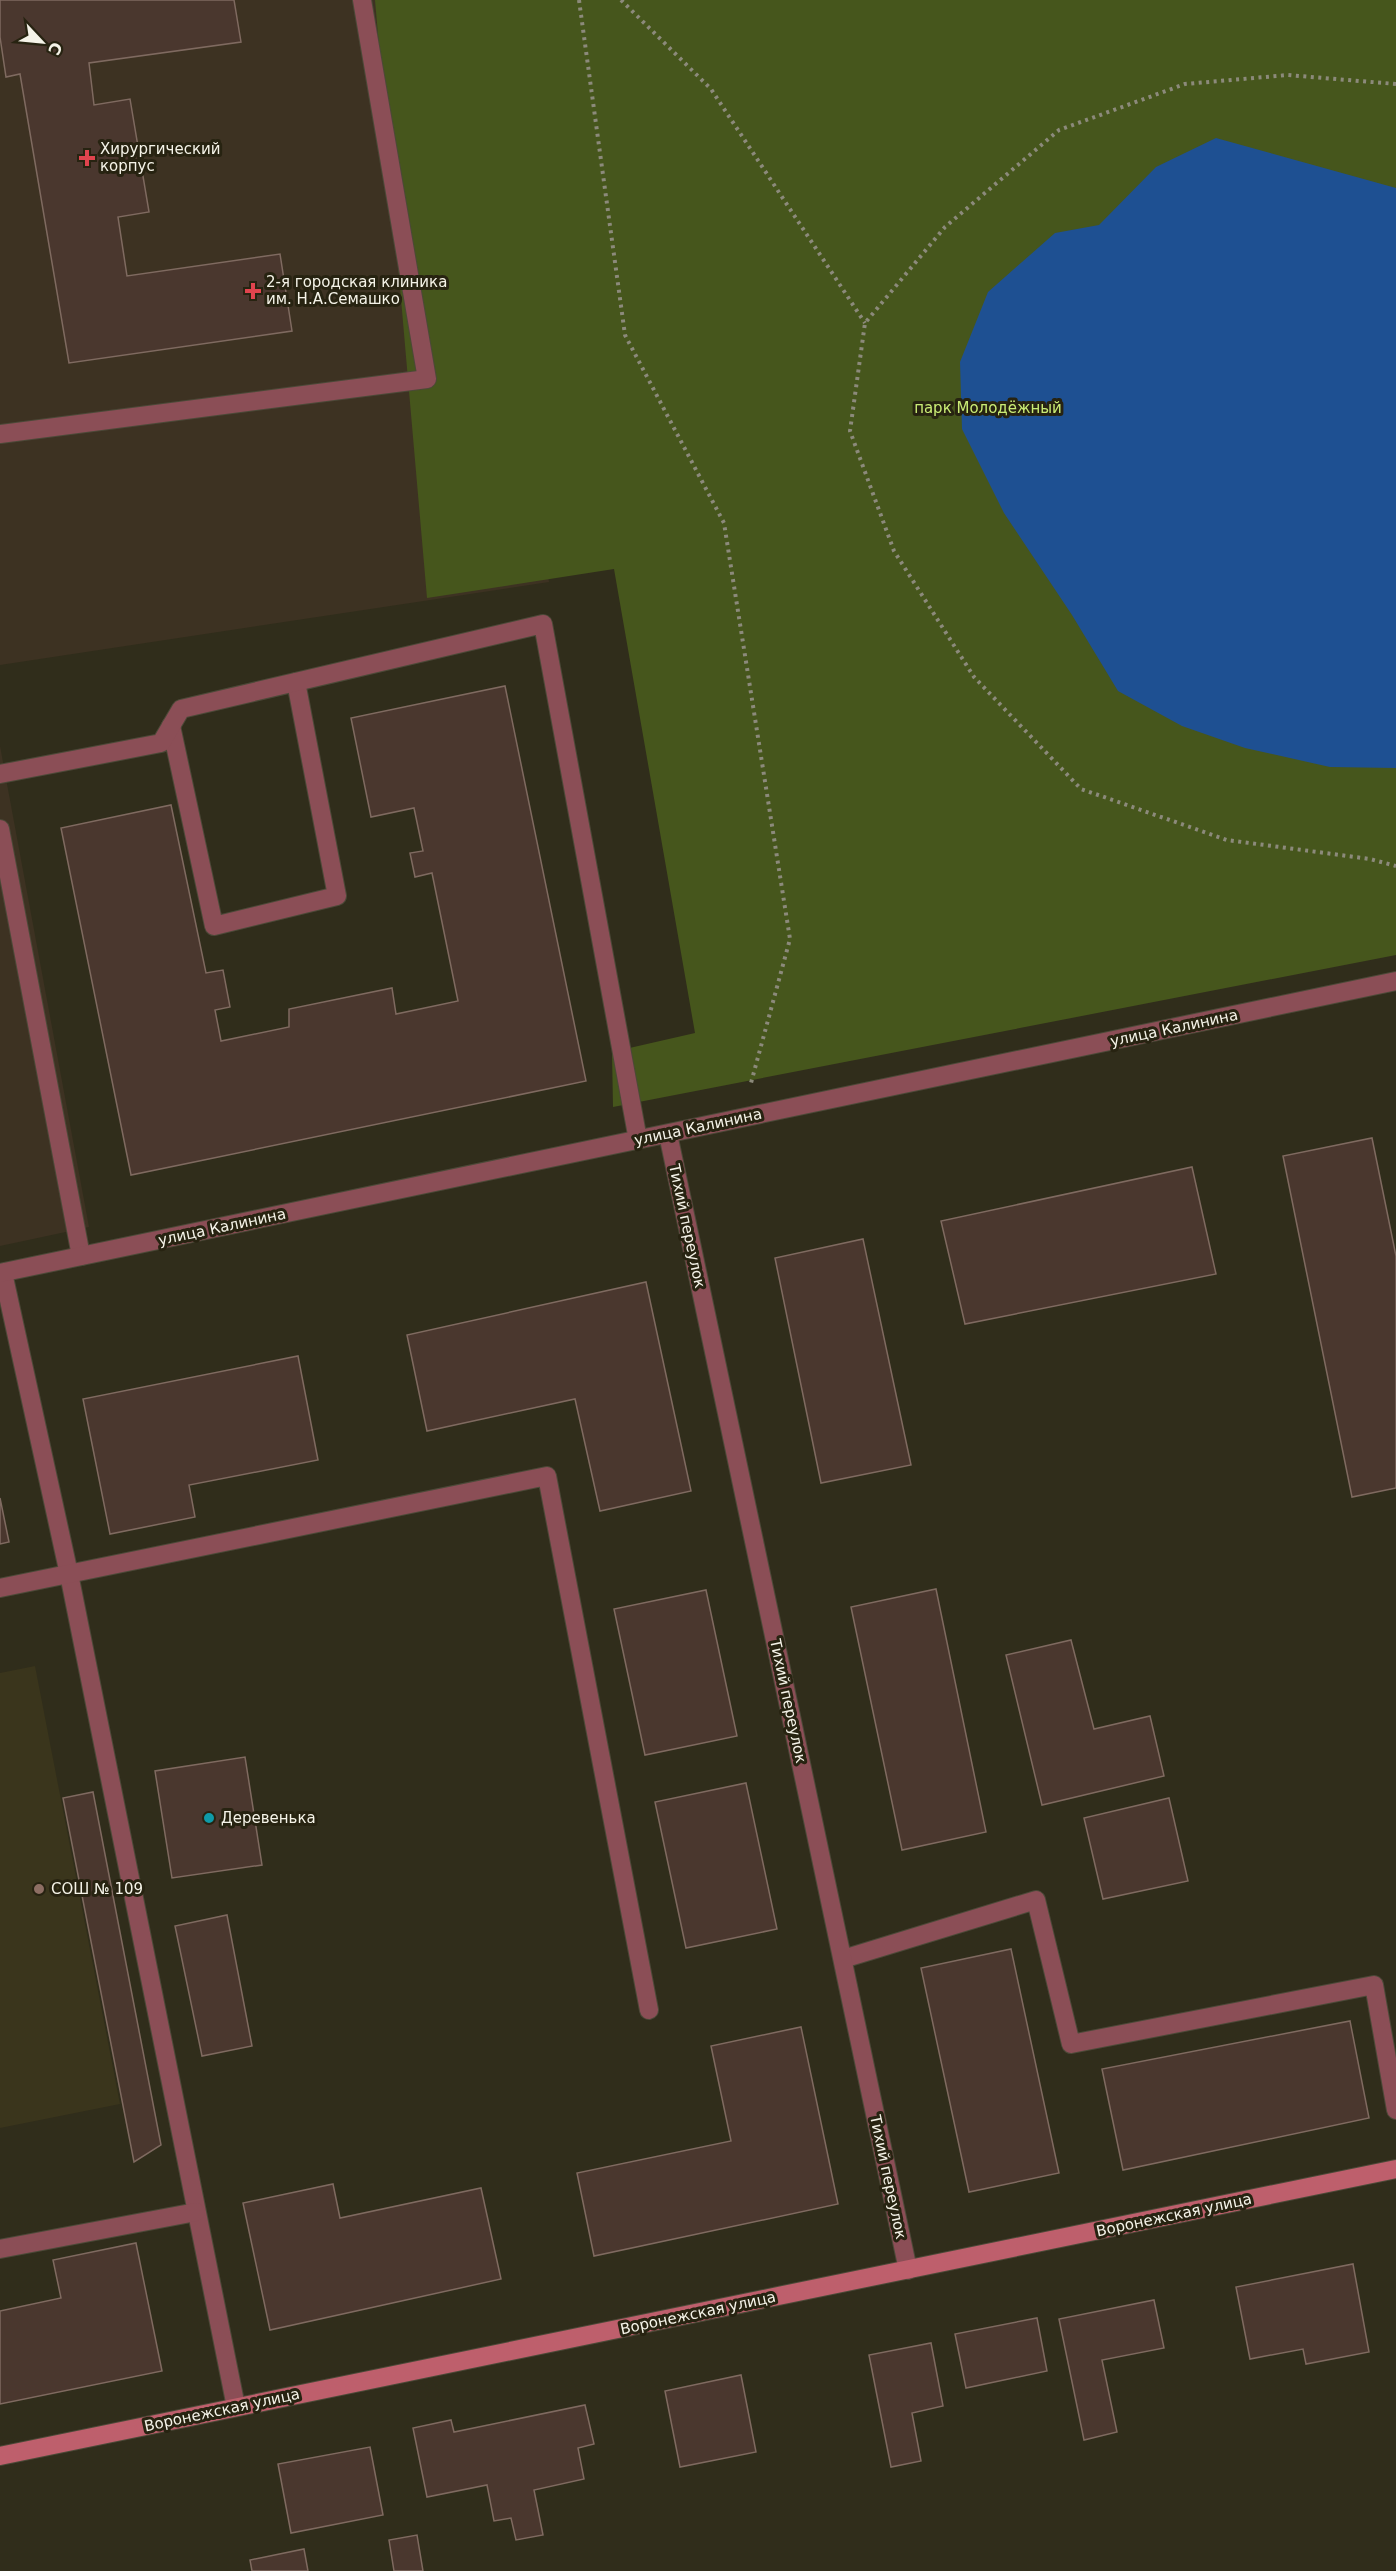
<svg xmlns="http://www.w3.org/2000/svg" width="1396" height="2571" viewBox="0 0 1396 2571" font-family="'DejaVu Sans',sans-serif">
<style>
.built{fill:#3a351c}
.medical{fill:#3d3222}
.green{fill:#46561c}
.water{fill:#1e5092}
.building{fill:#4a372e;stroke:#7f6a60;stroke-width:1.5}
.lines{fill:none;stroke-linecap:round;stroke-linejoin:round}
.lane-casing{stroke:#4c4938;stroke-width:20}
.street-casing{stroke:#4c4938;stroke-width:20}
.secondary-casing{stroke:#4c4938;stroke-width:20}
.path{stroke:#8c8a7b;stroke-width:4;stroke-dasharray:3 4.5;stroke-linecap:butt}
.lane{stroke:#8b4e56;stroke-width:18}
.street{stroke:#8b4e56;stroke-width:18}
.secondary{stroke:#be5f6c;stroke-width:18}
.health-dot{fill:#e0444e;stroke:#272311;stroke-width:2}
.culture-dot{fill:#0f9aa8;stroke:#272311;stroke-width:2}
.education-dot{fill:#8d6e63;stroke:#272311;stroke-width:2}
.labels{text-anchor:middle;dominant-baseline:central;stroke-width:6;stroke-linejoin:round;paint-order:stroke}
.poi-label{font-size:15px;fill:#f5f3e8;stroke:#272311;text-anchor:start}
.park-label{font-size:15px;fill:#caec75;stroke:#272311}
.street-label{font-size:15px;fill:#f5f3e8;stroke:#272311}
</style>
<rect width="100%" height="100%" fill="#302d1b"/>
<!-- built -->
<path class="built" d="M 35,1666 L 120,2104 L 0,2128 L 0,1673 Z"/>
<!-- medical -->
<g class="medical">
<path d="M 0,0 L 463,0 L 549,582 L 0,665 Z"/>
<path d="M 0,746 L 89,1227 L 0,1246 Z"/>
</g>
<!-- green -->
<path class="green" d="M 375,0 L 1396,0 L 1396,955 L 613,1107 L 612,1052 L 695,1033 L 614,569 L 427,598 Z"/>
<!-- water -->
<path class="water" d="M 1216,138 L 1396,188 L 1396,768 L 1330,767 L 1245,748 L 1182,726 L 1118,691 L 1072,615 L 1004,513 L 962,429 L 960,362 L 988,292 L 1055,233 L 1099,225 L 1156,167 Z"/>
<!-- building -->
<g class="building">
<path d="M 0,0 L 234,0 L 241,42 L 89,63 L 94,105 L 130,99 L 149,212 L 118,217 L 127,276 L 280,254 L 292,331 L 69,363 L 20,74 L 6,77 L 0,37 Z"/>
<path d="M 505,686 L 586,1081 L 131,1175 L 61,828 L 171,805 L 206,973 L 223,970 L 230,1007 L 215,1010 L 221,1041 L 289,1027 L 289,1009 L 392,988 L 396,1014 L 458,1001 L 432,873 L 415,877 L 410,853 L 423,851 L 414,808 L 371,817 L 351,718 Z"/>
<path d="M 1372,1138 L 1396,1256 L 1396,1488 L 1352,1497 L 1283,1156 Z"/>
<path d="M 1192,1167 L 1216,1274 L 965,1324 L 941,1221 Z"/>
<path d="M 863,1239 L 911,1465 L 821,1483 L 775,1258 Z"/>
<path d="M 646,1282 L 691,1491 L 600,1511 L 575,1399 L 427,1431 L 407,1335 Z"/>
<path d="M 298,1356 L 318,1460 L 189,1485 L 195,1517 L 110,1534 L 83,1399 Z"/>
<path d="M 0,1498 L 9,1542 L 0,1544 Z"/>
<path d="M 936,1589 L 986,1832 L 902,1850 L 851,1607 Z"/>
<path d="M 706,1590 L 737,1736 L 645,1755 L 614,1609 Z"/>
<path d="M 1071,1640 L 1094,1729 L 1150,1716 L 1164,1776 L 1042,1805 L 1006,1655 Z"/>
<path d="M 245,1757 L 262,1865 L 172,1878 L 155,1771 Z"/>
<path d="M 746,1783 L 777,1929 L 686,1948 L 655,1802 Z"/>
<path d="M 93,1792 L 161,2145 L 134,2162 L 63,1798 Z"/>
<path d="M 1169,1798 L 1188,1881 L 1103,1899 L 1084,1818 Z"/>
<path d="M 227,1915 L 252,2046 L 202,2056 L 175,1926 Z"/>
<path d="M 1011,1949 L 1059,2173 L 969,2192 L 921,1968 Z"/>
<path d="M 1350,2021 L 1369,2118 L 1123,2170 L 1102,2069 Z"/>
<path d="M 801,2027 L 838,2204 L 594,2256 L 577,2173 L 731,2141 L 711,2046 Z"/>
<path d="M 333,2184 L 340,2218 L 481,2188 L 501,2279 L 270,2330 L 243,2203 Z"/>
<path d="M 136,2243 L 162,2371 L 0,2404 L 0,2311 L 61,2298 L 53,2260 Z"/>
<path d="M 1353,2264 L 1369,2352 L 1306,2364 L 1303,2349 L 1250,2359 L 1236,2287 Z"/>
<path d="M 1154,2300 L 1164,2348 L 1102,2360 L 1117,2432 L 1084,2440 L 1059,2319 Z"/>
<path d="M 1037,2318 L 1047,2371 L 966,2388 L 955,2334 Z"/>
<path d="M 931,2343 L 943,2406 L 912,2413 L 921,2461 L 891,2467 L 869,2355 Z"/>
<path d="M 741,2375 L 756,2452 L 680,2467 L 665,2391 Z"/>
<path d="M 585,2405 L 594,2444 L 578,2448 L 584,2479 L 534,2490 L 543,2535 L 516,2540 L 511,2518 L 494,2521 L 487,2485 L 427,2497 L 413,2428 L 451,2420 L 454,2432 Z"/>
<path d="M 370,2447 L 383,2515 L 291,2533 L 278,2464 Z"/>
<path d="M 417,2535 L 423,2571 L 394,2571 L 389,2540 Z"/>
<path d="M 304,2549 L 308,2571 L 252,2571 L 250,2560 Z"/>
</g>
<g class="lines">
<defs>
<g id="lane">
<path d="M 0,434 L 427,379 L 362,0"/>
<path d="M 171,726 L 214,926 L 337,896 L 296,682"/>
<path d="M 0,774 L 161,743 L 181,709 L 543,624 L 638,1140"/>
<path d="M 0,829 L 81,1256"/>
<path d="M 3,1273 L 69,1574 L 236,2407"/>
<path d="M 0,1588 L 547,1476 L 649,2010"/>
<path d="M 843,1959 L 1036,1900 L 1071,2044 L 1374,1985 L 1396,2110"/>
<path d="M 0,2249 L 196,2212"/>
</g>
<g id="street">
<path d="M 668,1134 L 908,2270"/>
<path d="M 0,1273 L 1396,981"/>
</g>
<path id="secondary" d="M 0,2456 L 1396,2169"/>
</defs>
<!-- lane casing -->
<use href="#lane" class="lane-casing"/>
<!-- street casing -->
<use href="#street" class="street-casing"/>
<!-- secondary casing -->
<use href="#secondary" class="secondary-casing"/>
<!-- path -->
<g class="path">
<path d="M 579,0 L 625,335 L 724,523 L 790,939 L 751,1083"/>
<path d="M 621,0 L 711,89 L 865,323"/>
<path d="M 1396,84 L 1288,75 L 1185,84 L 1059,130 L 945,227 L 865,323 L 850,431 L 894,551 L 974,677 L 1081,789 L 1227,840 L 1370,859 L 1396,866"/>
</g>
<!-- lane -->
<use href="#lane" class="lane"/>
<!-- street -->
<use href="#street" class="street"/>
<!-- secondary -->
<use href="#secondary" class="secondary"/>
</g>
<!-- markers -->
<g class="health-dot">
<path d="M84 149h6v6h6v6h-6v6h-6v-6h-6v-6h6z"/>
<path d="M250 282h6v6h6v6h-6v6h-6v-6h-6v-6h6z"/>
</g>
<circle class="culture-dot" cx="209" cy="1818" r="6"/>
<circle class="education-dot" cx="39" cy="1889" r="6"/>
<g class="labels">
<!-- poi labels -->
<g class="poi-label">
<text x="100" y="149">Хирургический<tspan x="100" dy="17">корпус</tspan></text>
<text x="266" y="282">2-я городская клиника<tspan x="266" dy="17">им. Н.А.Семашко</tspan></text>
<text x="221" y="1818">Деревенька</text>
<text x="51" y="1889">СОШ № 109</text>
</g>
<!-- park labels -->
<g class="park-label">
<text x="988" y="408">парк Молодёжный</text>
</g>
<!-- street labels -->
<g class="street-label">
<text transform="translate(1174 1028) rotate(-12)">улица Калинина</text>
<text transform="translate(698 1127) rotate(-12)">улица Калинина</text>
<text transform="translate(687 1226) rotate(78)">Тихий переулок</text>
<text transform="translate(222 1227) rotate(-12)">улица Калинина</text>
<text transform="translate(788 1701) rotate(78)">Тихий переулок</text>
<text transform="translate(888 2177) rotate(78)">Тихий переулок</text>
<text transform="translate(1174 2215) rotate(-12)">Воронежская улица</text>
<text transform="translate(698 2313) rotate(-12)">Воронежская улица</text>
<text transform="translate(222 2410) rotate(-12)">Воронежская улица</text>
</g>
</g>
<!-- north arrow -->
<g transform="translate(42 42) rotate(116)" stroke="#272311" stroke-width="4.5" paint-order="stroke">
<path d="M0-4.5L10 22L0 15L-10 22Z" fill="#f5f3e8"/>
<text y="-9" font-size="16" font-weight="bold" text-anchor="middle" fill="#f5f3e8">С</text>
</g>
</svg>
